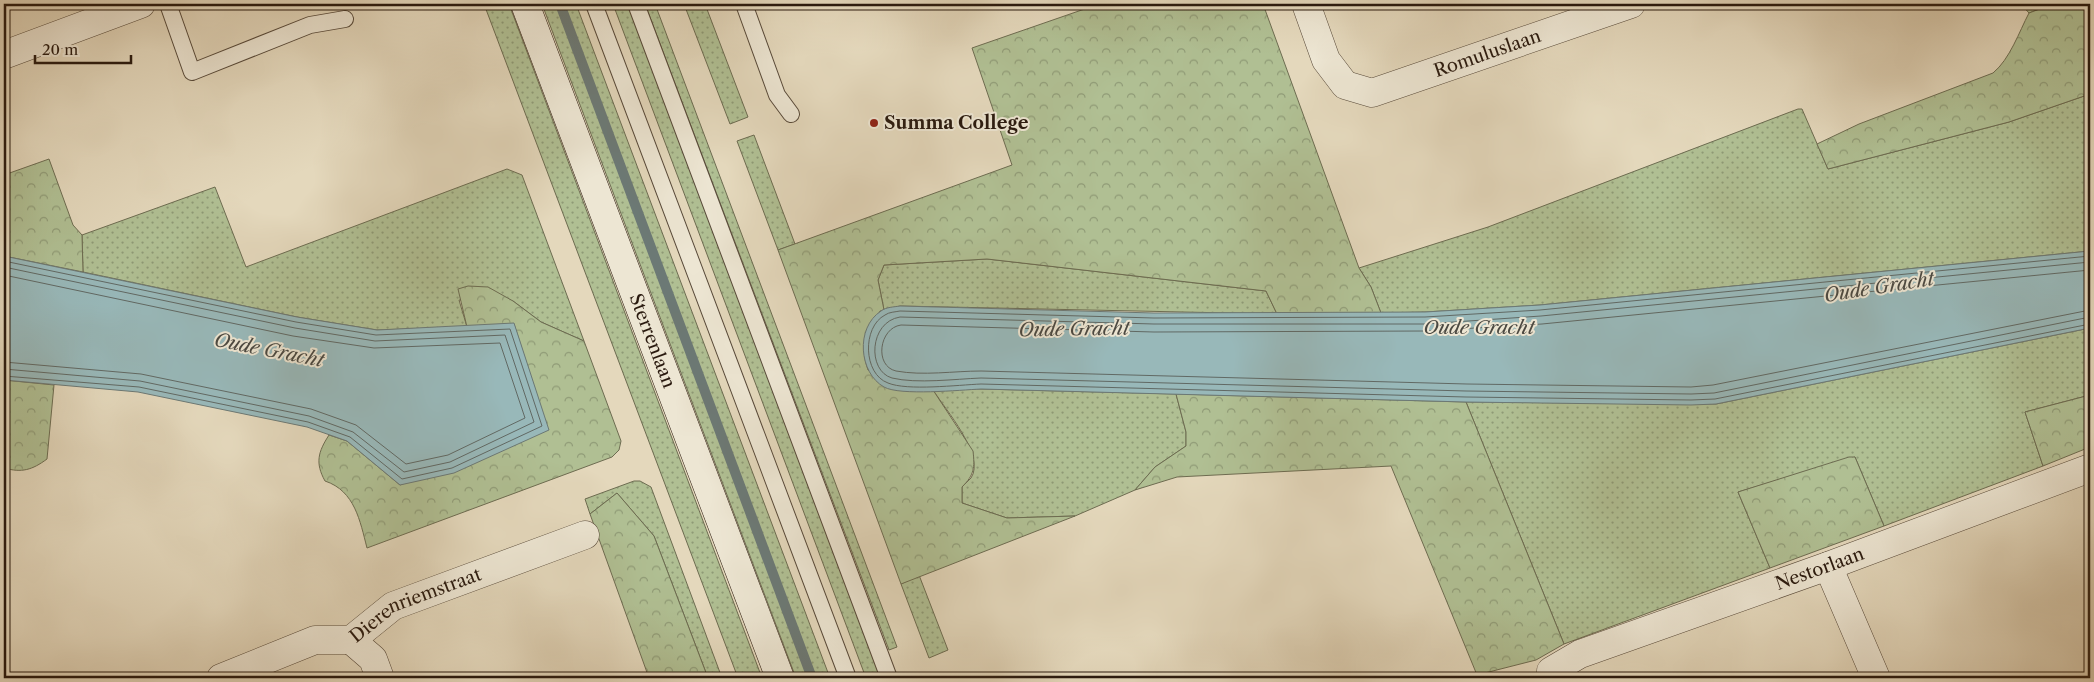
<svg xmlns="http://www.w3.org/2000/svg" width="2094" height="682" viewBox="0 0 2094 682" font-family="'Libre Caslon Text',serif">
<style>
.grass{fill:url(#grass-dots);stroke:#6d6c51}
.forest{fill:url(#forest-crowns);stroke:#6d6c51}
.water{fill:#98b8b9;stroke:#6c7975}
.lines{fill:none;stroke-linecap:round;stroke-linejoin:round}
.shore{stroke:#616964;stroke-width:1}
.stream{stroke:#6c7975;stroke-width:10}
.lane-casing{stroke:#584a3a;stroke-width:18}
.street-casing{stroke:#584a3a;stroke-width:29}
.secondary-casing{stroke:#2a1a0f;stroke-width:29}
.lane{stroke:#ede6d3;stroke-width:16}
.street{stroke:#ede6d3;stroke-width:28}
.secondary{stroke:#ede6d3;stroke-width:28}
.poi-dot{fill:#8f2418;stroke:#ede6d3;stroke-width:2}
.labels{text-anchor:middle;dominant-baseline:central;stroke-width:4;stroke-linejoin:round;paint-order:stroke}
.street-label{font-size:18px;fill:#2a1a0f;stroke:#ede6d3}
.poi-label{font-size:18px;font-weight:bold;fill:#2a1a0f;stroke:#ede6d3;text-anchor:start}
.water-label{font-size:19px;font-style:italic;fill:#4b4942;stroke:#ede6d3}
</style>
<defs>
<pattern id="grass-dots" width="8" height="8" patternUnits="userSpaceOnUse" patternTransform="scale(1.25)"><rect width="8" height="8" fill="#b0bf93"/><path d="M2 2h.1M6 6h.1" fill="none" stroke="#8f9a76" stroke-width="1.8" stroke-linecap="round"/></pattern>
<pattern id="forest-crowns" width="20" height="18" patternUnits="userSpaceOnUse" patternTransform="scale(1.25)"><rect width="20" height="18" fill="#b0bf93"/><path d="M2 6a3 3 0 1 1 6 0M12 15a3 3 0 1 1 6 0" fill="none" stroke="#8f9a76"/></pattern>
</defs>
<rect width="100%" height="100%" fill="#e4d8bc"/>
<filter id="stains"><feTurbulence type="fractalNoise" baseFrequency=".004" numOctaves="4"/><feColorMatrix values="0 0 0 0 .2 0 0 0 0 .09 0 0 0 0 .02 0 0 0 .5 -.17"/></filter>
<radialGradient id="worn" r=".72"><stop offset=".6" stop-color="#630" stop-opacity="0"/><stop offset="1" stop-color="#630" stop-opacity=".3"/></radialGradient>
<!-- grass -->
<g class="grass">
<path d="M 484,4 L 509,4 L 762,678 L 738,678 Z"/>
<path d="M 542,4 L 576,4 L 830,678 L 796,678 Z"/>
<path d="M 613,4 L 628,4 L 883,678 L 866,678 Z"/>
<path d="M 645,4 L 655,4 L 897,647 L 889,650 Z"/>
<path d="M 684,4 L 705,4 L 748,117 L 730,124 Z"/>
<path d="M 2021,4 L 2053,4 L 2029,13 Z"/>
<path d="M 2090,94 L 2090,251 L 1540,305 L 1425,312 L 1381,313 L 1371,287 L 1359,268 L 1488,227 L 1798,109 L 1802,109 L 1828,169 L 2009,122 Z"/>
<path d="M 754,135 L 795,244 L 778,250 L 737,141 Z"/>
<path d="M 507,169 L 522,175 L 584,341 L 541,322 L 513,301 L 459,300 L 467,327 L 377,330 L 297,317 L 83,272 L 82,235 L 215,187 L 246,267 Z"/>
<path d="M 987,259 L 1266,291 L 1277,314 L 900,306 L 884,310 L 878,280 L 884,265 Z"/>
<path d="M 2090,328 L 2090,395 L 2025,412 L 2043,466 L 1884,526 L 1855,457 L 1738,492 L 1770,568 L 1564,644 L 1466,402 L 1716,404 Z"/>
<path d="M 981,389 L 1176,394 L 1186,432 L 1186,446 L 1155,467 L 1135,490 L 1075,516 L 1007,518 L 962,503 L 962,487 C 965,484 968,481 971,478 C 986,456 945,409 933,390 Z"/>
<path d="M 634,481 L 640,481 L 651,487 L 722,678 L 708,678 L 654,536 L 617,493 L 590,514 L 585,499 Z"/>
<path d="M 919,575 L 948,650 L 929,658 L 901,584 Z"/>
</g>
<!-- forest -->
<g class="forest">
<path d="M 1099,4 L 1263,4 L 1359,268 L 1371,287 L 1381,313 L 1277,314 L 1266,291 L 987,259 L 884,265 L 878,280 L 884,310 L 880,311 C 868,334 859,344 868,370 L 907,391 L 933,390 L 973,451 C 975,468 974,475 962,487 L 962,503 L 1007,518 L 1075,516 L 901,584 L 778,250 L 1012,165 L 972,48 Z"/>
<path d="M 2053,4 L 2088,4 L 2090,7 L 2090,94 L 2009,122 L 1828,169 L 1817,144 L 1859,124 L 1993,73 C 2010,59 2019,32 2029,13 Z"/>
<path d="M 49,159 L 73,225 L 82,235 L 83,272 L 4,256 L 4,175 Z"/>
<path d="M 468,286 L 488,287 L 513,301 L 541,322 L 584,341 L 621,441 L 619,450 L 612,457 L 367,548 C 360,521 355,491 325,481 C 315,463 318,452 329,435 L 347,441 L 400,485 L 548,430 L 514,324 L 467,327 L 458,289 Z"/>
<path d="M 4,380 L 54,385 L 47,459 C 32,470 22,473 4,468 Z"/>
<path d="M 1176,394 L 1466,402 L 1564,644 L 1536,660 L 1477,675 L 1391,466 L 1177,477 L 1135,490 L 1155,467 L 1186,446 L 1186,432 Z"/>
<path d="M 2090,395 L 2090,447 L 2043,466 L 2025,412 Z"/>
<path d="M 1849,457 L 1855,457 L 1884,526 L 1770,568 L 1738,492 Z"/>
<path d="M 617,493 L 654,536 L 708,678 L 649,678 L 590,514 Z"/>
</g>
<!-- water -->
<g class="water">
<path d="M 2090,251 L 2090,328 L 1716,404 L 1691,405 L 1466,402 L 981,389 C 960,390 900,396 884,387 C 859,373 855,328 881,311 C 886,307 894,307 900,306 L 1154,313 L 1425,312 L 1540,305 Z"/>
<path d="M 4,256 L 297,317 L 377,330 L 514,323 L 549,430 L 454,473 L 400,485 L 347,441 L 307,427 L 138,392 L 4,380 Z"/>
</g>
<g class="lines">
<!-- shore -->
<g class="shore">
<path d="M 2090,256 L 1540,310 L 1425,317 L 1154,318 L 900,311 C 895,312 889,312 885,315 C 862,327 863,374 888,383 C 907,391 958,385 981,384 L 1466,397 L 1691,400 L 1715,399 L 2090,324"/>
<path d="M 4,261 L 296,322 L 376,335 L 510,329 L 542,426 L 452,468 L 402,479 L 350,437 L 308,422 L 139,387 L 4,376"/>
<path d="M 2090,262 L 1541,316 L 1425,324 L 1154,324 L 900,317 C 869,322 867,371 892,378 C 917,384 955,379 981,378 L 1466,391 L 1691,394 L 1714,393 L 2090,317"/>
<path d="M 4,267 L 295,328 L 375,341 L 505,335 L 534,422 L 450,462 L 404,472 L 353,432 L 309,416 L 140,381 L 4,369"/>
<path d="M 2090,270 L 1542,324 L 1426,331 L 1154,332 L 901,325 C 879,328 874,366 896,371 C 923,376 954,371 981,371 L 1467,384 L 1691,387 L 1713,385 L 2090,310"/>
<path d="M 4,275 L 293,336 L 374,348 L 500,343 L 525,418 L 448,455 L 406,464 L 356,425 L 311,409 L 141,374 L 4,362"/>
</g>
<!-- stream -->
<path class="stream" d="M 560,4 L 812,678"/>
<defs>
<g id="lane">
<path d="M 168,4 L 192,72 L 310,25 L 345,19"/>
<path d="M 594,4 L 848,678"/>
<path d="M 636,4 L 889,678"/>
<path d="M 744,4 L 777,95 L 791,114"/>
</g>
<g id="street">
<path id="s1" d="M 1306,4 L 1326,60 L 1345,85 L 1372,93 L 1631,4"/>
<path d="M 4,55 L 141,4"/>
<path d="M 1828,566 L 1876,678"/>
<path d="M 351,640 L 373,659 L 380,678"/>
<path id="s2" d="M 221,678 L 315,640 L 351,640 L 393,606 L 585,535"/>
<path id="s3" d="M 1552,678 L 1551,671 L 1580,654 L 1828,566 L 2090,468"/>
</g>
<g id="secondary">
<path id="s4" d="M 525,4 L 780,678"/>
</g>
</defs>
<!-- lane casing -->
<use href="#lane" class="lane-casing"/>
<!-- street casing -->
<use href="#street" class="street-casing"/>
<!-- secondary casing -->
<use href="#secondary" class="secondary-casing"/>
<!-- lane -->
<use href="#lane" class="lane"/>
<!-- street -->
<use href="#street" class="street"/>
<!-- secondary -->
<use href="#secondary" class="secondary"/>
</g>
<!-- markers -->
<circle class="poi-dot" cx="874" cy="123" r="5"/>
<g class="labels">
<!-- street labels -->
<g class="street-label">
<text stroke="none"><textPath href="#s1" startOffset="241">Romuluslaan</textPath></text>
<text stroke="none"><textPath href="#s4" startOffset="360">Sterrenlaan</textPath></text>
<text stroke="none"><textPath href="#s3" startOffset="295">Nestorlaan</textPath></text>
<text stroke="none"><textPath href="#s2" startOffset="212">Dierenriemstraat</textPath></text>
</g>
<!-- poi labels -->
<g class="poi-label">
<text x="884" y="123">Summa College</text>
</g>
<!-- water labels -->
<g class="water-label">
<text transform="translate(1879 287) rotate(-9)">Oude Gracht</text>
<text x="1479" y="327">Oude Gracht</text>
<text transform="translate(1074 329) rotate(-1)">Oude Gracht</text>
<text transform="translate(269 350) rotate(11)">Oude Gracht</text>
</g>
</g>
<!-- margin -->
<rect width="2094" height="682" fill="none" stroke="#e4d8bc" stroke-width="20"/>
<rect x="5" y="5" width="2084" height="672" fill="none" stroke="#2a1a0f" stroke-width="2.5"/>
<rect x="10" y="10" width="2074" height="662" fill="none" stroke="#2a1a0f"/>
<!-- scale -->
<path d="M35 55v8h96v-8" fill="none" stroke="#2a1a0f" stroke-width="2.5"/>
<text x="42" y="55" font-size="15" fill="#2a1a0f" stroke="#ede6d3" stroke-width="4" paint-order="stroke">20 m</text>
<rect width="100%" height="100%" filter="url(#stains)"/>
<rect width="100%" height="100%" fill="url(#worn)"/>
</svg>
